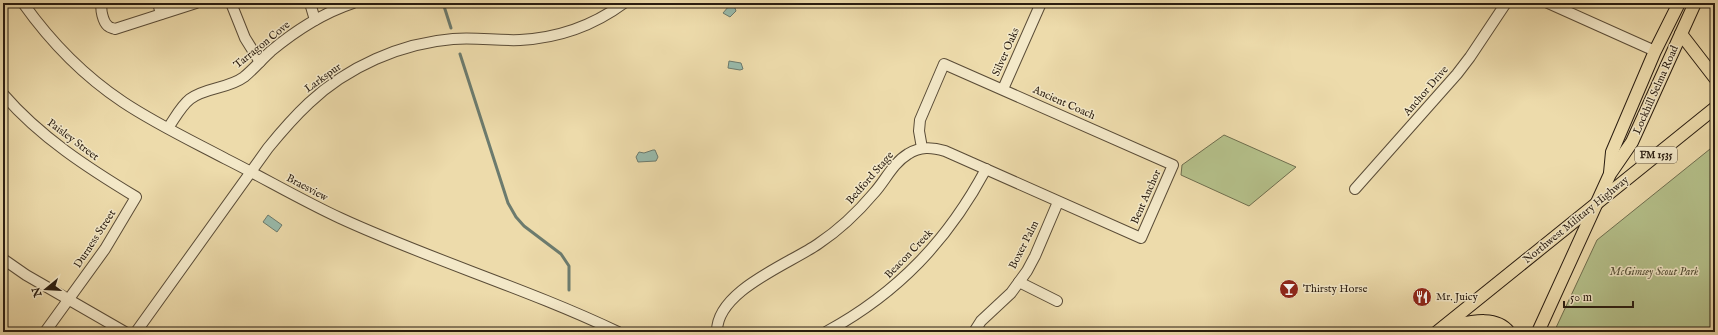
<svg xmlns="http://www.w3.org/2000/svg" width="1718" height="335" viewBox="0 0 1718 335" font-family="'IM FELL English',serif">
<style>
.green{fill:#b5c18b;stroke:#6f6e4e}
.water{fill:#99bbac;stroke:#6c7b6e}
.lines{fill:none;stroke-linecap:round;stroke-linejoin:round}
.stream{stroke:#6c7b6e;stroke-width:3}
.minor-casing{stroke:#5a4c37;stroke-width:12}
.major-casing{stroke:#291c10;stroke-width:14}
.minor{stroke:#f3e8c8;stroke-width:10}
.major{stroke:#eddbab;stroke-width:12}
.labels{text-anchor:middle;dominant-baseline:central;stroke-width:3;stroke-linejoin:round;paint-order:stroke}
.shield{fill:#f3e8c8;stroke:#665947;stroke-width:1}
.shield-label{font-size:10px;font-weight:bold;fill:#291c10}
.street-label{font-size:11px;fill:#291c10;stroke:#f3e8c8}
.park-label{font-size:11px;font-style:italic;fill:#534e35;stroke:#f3e8c8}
.poi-label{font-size:11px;fill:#291c10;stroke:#f3e8c8;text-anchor:start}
</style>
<rect width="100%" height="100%" fill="#eddbab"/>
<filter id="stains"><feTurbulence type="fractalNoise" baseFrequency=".005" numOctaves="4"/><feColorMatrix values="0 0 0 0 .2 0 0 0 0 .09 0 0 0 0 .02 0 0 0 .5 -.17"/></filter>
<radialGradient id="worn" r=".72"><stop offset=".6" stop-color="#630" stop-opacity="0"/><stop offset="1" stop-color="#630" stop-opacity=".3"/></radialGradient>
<!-- green -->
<g class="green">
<path d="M 1224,135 L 1296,167 L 1249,206 L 1181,175 L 1182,165 Z"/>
<path d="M 1715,145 L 1715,332 L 1554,332 L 1597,240 Z"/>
</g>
<!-- water -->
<g class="water">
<path d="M 729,6 L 735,8 L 736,11 L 730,17 L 723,13 Z"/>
<path d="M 729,61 L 741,63 L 743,69 L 740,70 L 728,68 Z"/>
<path d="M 653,150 L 655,150 L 658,157 L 656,161 L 638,162 L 636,157 L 639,152 L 644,153 Z"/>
<path d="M 268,215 L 282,225 L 277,232 L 263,222 Z"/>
</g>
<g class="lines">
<!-- stream -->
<g class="stream">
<path d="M 443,3 L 451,28"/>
<path d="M 460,54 L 508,203 L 516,217 L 524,226 L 561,254 L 569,266 L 569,290"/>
</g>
<defs>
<g id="minor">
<path d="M 23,3 C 50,41 84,76 123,102 C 156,124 192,141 226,159 C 264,178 301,200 340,218 C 431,260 528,289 618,332"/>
<path d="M 102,3 C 100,9 103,22 108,26 C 110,28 113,28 115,29 L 196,3"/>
<path d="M 158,3 L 161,14"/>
<path d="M 231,3 L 245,38 L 260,62"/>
<path d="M 310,3 L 315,20"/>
<path d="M 1548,3 L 1655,51"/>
<path d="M 1003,89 L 1041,3"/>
<path d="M 3,94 C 40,137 88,168 136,197 L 105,249 L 45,332"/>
<path d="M 168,128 C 175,118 181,106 190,99 C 206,87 228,89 244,77 C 254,69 262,59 271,51 C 295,31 323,13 353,3"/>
<path d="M 1355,189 L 1457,74 L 1470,57 L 1506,3"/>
<path d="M 3,259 L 26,275 L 125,332"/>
<path d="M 1019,282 L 1057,301"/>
<path d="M 136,332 L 268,148 C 281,132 294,117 309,103 C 347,67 401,43 453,39 C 476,37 498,41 520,40 C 558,38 593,26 624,3"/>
<path d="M 717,332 C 716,291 789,264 818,244 C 839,230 858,212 874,193 C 885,181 893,163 908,154 C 920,146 932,147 945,151 L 1141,238 L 1173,165 L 944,64 L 920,120 L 919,131 L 922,148"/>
<path d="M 826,332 C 898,293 948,240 986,169"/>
<path d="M 974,332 L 981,321 L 1011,293 L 1027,271 L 1035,256 L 1058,202"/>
</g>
<g id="major">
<path d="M 1681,34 L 1715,78"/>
<path d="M 1610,173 L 1612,152 L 1655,51 L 1679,3"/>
<path d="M 1444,327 C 1464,324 1494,313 1509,332"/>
<path d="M 1437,332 L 1715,108"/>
<path d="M 1538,332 L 1610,174 L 1632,142 L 1695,3"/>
</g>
</defs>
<!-- minor casing -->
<use href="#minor" class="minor-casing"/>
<!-- major casing -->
<use href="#major" class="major-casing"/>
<!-- minor -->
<use href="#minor" class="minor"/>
<!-- major -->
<use href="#major" class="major"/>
</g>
<!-- icons -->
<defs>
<symbol id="bar-disc" viewBox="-11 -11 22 22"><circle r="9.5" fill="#8f2418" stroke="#f3e8c8"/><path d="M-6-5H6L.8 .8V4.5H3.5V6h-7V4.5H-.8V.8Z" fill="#fff"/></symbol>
<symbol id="restaurant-disc" viewBox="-11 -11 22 22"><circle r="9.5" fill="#8f2418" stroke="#f3e8c8"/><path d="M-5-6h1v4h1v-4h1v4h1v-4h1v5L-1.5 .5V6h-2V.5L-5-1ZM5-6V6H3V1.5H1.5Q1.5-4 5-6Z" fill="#fff"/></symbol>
</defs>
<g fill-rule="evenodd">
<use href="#bar-disc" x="1278" y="278" width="22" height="22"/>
<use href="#restaurant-disc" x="1411" y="286" width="22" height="22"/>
</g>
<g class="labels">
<!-- shield labels -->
<rect class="shield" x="1635" y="147" width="42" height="16" rx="3"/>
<g class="shield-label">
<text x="1656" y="155">FM 1535</text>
</g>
<!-- street labels -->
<g class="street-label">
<text transform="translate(262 45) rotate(-39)">Tarragon Cove</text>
<text transform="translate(1006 52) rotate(-66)">Silver Oaks</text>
<text transform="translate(323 78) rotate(-36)">Larkspur</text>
<text transform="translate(1656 90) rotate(-66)">Lockhill Selma Road</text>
<text transform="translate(1426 91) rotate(-49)">Anchor Drive</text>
<text transform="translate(1064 103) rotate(24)">Ancient Coach</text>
<text transform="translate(73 140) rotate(37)">Paisley Street</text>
<text transform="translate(870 178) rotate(-49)">Bedford Stage</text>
<text transform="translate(307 188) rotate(28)">Braesview</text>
<text transform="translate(1146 197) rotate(-66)">Bent Anchor</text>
<text transform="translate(1576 220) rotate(-39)">Northwest Military Highway</text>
<text transform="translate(95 239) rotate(-57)">Durness Street</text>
<text transform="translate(1024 245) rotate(-63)">Boxer Palm</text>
<text transform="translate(909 254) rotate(-46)">Beacon Creek</text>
</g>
<!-- park labels -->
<g class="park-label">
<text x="1654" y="272">McGimsey Scout Park</text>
</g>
<!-- poi labels -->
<g class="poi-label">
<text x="1303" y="289">Thirsty Horse</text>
<text x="1436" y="297">Mr. Juicy</text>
</g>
</g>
<!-- margin -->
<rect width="1718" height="335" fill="none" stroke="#eddbab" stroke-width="16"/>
<rect x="4" y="4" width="1710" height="327" fill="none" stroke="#291c10" stroke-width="2"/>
<rect x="8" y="8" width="1702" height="319" fill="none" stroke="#291c10"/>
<!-- north arrow -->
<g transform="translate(46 289) rotate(252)" stroke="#f3e8c8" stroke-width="3" paint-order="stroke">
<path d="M0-3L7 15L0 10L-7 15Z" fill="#291c10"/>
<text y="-6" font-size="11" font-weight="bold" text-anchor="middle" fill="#291c10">N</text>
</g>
<!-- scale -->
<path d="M1564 301v6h69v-6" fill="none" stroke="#291c10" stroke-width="2"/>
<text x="1570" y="301" font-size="12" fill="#291c10" stroke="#f3e8c8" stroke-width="3" paint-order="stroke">50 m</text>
<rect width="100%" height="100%" filter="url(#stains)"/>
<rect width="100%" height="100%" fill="url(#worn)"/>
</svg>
